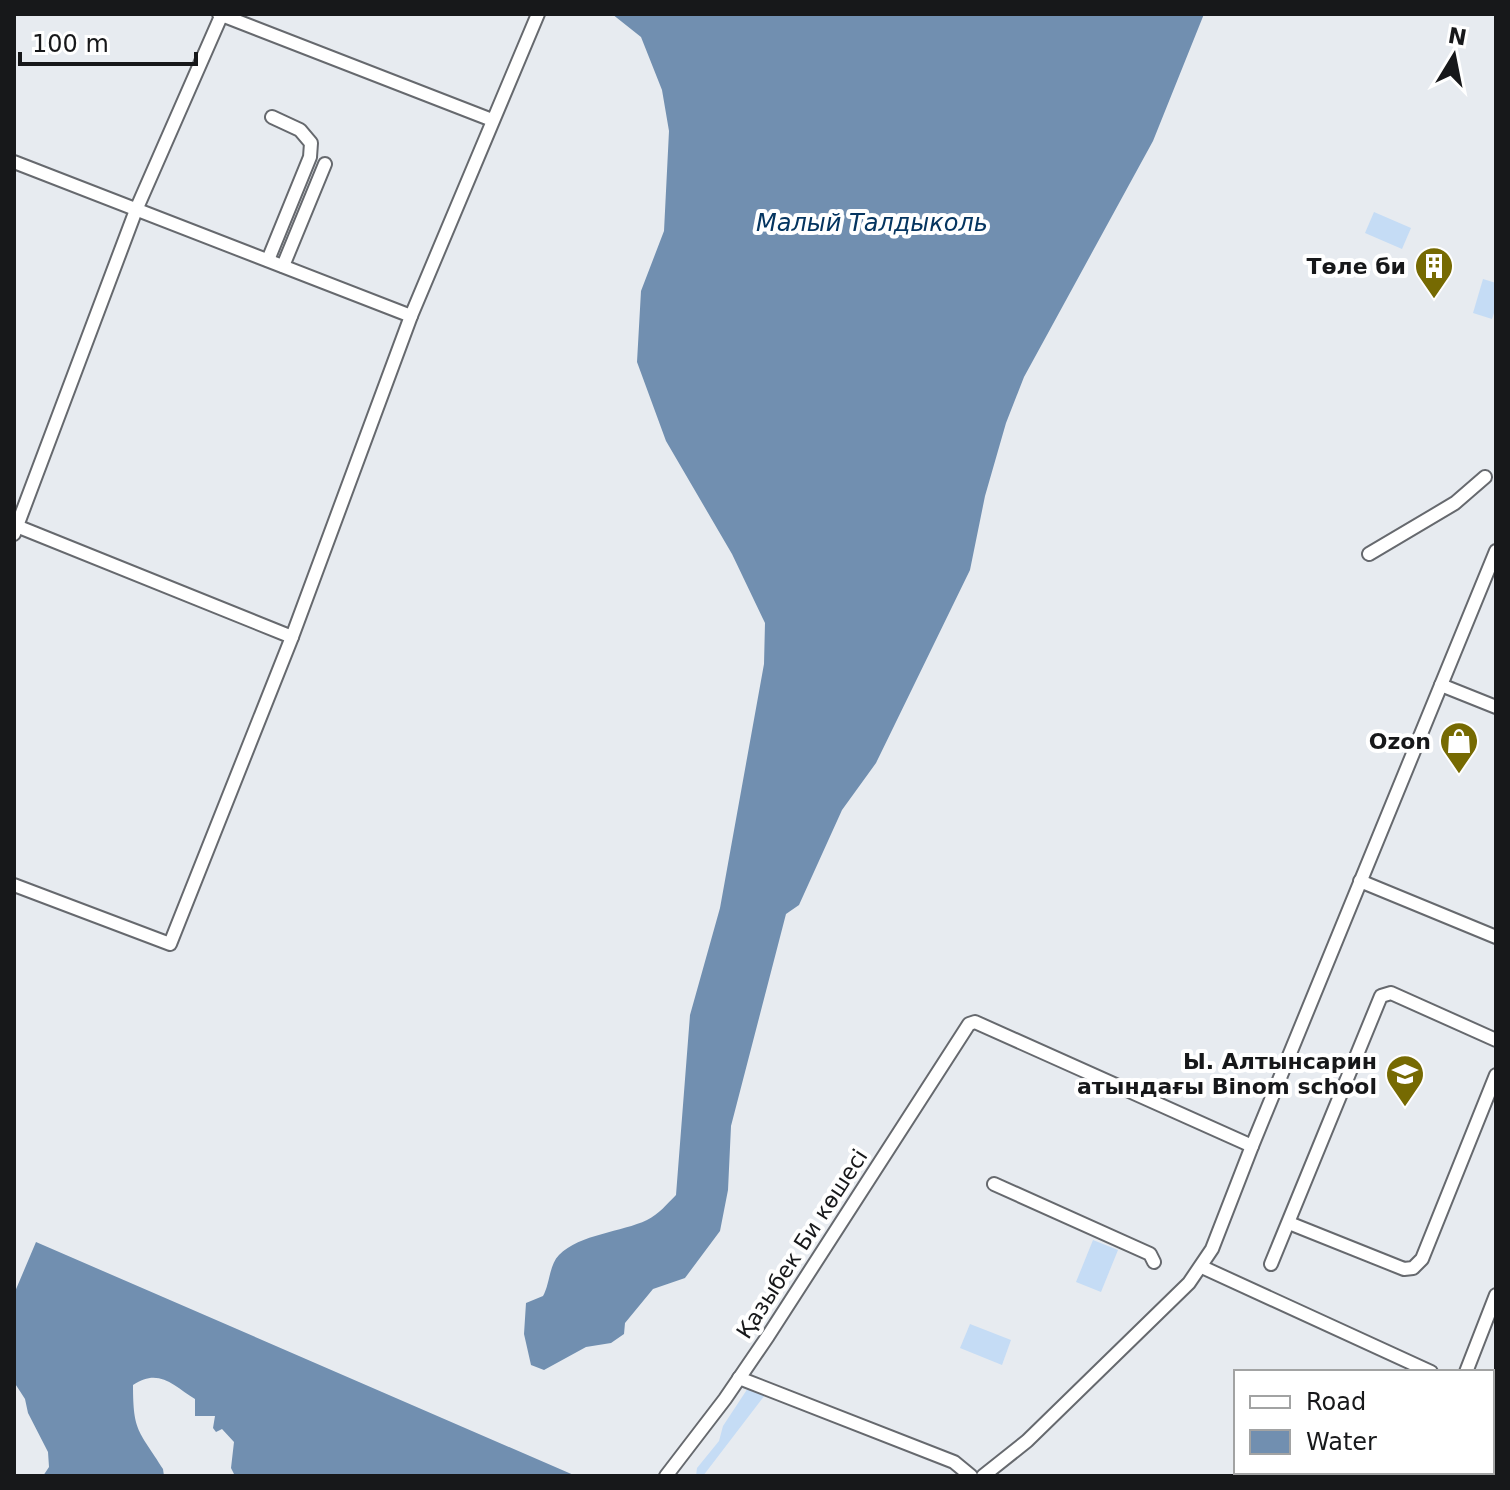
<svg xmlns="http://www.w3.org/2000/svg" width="1510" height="1490" viewBox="0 0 1510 1490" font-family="'DejaVu Sans',sans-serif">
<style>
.green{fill:#c5dcf5}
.water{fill:#718fb0}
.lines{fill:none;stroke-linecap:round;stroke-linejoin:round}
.minor-casing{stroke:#66696e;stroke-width:16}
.minor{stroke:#fff;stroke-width:12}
.labels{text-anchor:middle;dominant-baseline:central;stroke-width:8;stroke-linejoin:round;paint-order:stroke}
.poi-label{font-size:22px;font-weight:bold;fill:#17181a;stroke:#fff;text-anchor:end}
.street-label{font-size:22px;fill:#17181a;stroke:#fff}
.water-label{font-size:24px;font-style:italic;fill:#053560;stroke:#fff}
</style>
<rect width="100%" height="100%" fill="#e7ebf0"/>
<!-- green -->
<g class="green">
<path d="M 1374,212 L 1411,228 L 1402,249 L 1365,233 Z"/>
<path d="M 1483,279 L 1496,283 L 1496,307 L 1492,319 L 1473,313 Z"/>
<path d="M 1093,1240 L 1118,1250 L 1101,1292 L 1076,1282 Z"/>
<path d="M 970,1324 L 1011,1340 L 1002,1365 L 960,1348 Z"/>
<path d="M 748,1388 L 765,1395 L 703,1476 L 696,1476 L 697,1468 L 719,1441 L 723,1426 Z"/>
</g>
<!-- water -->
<g class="water">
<path d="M 612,14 L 1204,14 L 1153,141 L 1024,377 L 1006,423 L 985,496 L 970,570 L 876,763 L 842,810 L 799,905 L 786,914 L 731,1126 L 728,1190 L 720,1231 L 685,1278 L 653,1289 L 625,1323 L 624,1334 L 611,1343 L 586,1347 L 544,1370 L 531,1365 L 524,1334 L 526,1303 L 543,1296 C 550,1284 549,1265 559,1255 C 580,1234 622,1232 647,1220 C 658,1215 668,1203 676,1195 L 690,1015 L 720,908 L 764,664 L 765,623 L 732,554 L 666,441 L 637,362 L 641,291 L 664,231 L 669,131 L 662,90 L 641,37 Z"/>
<path d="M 36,1242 L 576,1476 L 235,1476 L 231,1468 L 234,1442 L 222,1429 L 216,1432 L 213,1428 L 215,1416 L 195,1416 L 195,1399 C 174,1386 159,1367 133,1385 C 133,1433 139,1430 163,1469 L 164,1476 L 43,1476 L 49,1467 L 48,1452 L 28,1413 L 25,1399 L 14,1382 L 14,1294 Z"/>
</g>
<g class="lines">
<defs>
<g id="minor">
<path d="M 219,14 L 492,120"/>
<path d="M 14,162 L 411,316 L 292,637 L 14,525"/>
<path d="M 268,260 L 310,157 L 311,143 L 300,130 L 272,117"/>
<path d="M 283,266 L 325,164"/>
<path d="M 411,316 L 538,14"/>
<path d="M 14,534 L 136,210 L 222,14"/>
<path d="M 1369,554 L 1455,503 L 1485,477"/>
<path d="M 1441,685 L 1496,707"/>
<path d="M 1360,881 L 1496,937"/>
<path d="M 14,885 L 170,944 L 292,637"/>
<path d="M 994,1184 L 1150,1254 L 1154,1262"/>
<path d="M 1289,1223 L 1404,1269 L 1413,1268 L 1422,1259 L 1496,1075"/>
<path d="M 1271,1264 L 1381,996 L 1391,993 L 1496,1040"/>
<path d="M 1202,1267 L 1431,1372"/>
<path d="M 1466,1372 L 1496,1295"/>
<path d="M 739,1378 L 954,1462 L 971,1476"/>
<path d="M 1492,1399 L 1496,1400"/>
<path d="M 666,1476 L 725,1399 L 768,1336 L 969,1024 L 975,1022 L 1252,1146"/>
<path d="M 983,1476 L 1027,1441 L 1189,1283 L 1212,1249 L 1252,1146 L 1496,551"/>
</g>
</defs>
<!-- minor casing -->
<use href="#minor" class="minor-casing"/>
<!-- minor -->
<use href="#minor" class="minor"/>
</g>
<!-- icons -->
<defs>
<symbol id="building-pin" viewBox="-11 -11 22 30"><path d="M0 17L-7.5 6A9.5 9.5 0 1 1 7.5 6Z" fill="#766a02" stroke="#fff"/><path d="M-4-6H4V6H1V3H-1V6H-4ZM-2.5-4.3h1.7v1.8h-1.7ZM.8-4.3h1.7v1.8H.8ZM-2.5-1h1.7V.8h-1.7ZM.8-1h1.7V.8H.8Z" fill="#fff"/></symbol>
<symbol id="shop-pin" viewBox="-11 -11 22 30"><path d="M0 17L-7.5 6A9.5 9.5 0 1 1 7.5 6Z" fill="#766a02" stroke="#fff"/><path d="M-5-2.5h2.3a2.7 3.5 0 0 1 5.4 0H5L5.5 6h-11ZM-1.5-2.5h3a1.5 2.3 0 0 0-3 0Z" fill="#fff"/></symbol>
<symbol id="school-pin" viewBox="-11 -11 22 30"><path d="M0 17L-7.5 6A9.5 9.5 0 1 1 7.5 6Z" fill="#766a02" stroke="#fff"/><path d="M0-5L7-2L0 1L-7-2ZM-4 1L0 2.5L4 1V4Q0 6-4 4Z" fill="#fff"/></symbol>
</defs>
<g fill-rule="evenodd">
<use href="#building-pin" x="1412" y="244" width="44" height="60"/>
<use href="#shop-pin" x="1437" y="719" width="44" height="60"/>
<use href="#school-pin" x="1383" y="1052" width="44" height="60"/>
</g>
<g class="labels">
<!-- poi labels -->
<g class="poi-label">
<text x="1406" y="266">Төле би</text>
<text x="1431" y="741">Ozon</text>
<text x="1377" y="1061">Ы. Алтынсарин<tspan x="1377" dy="25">атындағы Binom school</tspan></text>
</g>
<!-- street labels -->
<g class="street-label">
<text transform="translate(802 1244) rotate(-57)">Қазыбек Би көшесі</text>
</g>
<!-- water labels -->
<g class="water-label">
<text x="872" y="223">Малый Талдыколь</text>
</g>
</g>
<!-- border -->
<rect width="1510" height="1490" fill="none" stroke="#17181a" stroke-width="32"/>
<!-- legend -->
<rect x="1234" y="1370" width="260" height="104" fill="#ffffff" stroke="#a2a3a3" stroke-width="2"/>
<rect x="1250" y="1396" width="40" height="12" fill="#ffffff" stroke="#a2a3a3" stroke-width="2"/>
<text x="1306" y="1410" font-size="24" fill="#17181a">Road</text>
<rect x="1250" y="1430" width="40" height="24" fill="#718fb0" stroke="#a2a3a3" stroke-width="2"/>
<text x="1306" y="1450" font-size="24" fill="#17181a">Water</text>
<!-- north arrow -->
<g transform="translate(1454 56) rotate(10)" stroke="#ffffff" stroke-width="6" paint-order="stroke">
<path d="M0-6L14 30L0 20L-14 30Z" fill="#17181a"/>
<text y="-12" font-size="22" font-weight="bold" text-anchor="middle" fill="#17181a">N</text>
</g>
<!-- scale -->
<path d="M20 52v12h176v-12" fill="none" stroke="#17181a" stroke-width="4"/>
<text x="32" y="52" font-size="24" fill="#17181a" stroke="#ffffff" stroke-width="6" paint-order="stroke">100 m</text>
</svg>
